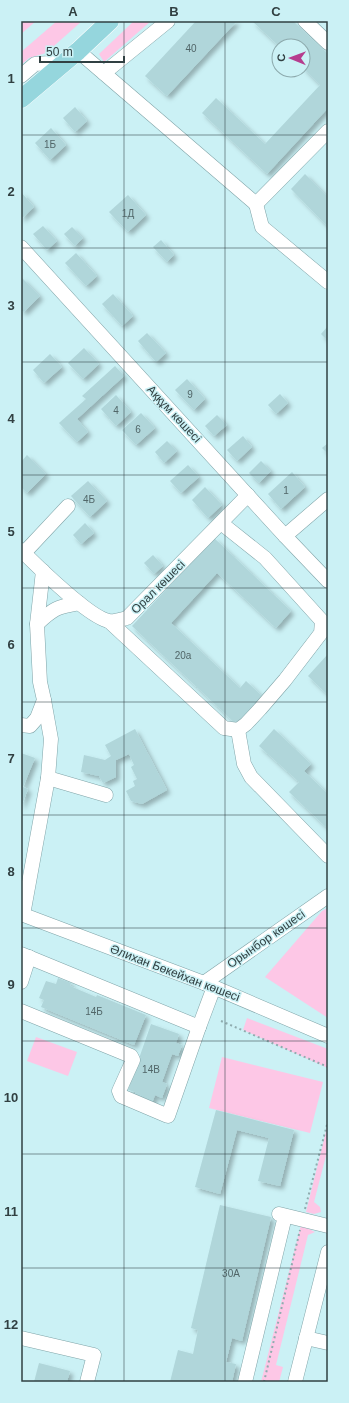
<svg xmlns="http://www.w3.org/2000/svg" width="349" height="1403" viewBox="0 0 349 1403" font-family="Helvetica,sans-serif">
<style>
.green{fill:#fdc7e6}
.building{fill:#b0d6da;filter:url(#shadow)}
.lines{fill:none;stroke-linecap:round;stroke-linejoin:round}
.minor-casing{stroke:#80a4a8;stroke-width:15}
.major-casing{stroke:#fff;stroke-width:19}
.path{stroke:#8facaf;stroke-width:2;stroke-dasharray:2 3;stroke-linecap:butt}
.minor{stroke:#fff;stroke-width:14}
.major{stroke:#95d6dd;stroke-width:18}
.grid{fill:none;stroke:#314042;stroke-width:1;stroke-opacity:0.55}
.labels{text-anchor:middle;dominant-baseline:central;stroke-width:3;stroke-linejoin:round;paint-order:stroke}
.number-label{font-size:10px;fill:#516668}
.street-label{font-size:12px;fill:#314042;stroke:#cbf1f5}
.neatline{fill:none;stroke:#314042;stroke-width:1.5}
.grid-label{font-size:13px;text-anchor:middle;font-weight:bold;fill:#314042}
</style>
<defs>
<filter id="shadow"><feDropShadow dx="3.5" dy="3.5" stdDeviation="2" flood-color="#0004"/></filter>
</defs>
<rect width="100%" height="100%" fill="#cbf1f5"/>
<!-- green -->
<g class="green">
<path d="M 21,21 L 36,21 L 21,34 Z"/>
<path d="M 57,21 L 82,21 L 46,53 L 29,58 L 21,65 L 21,52 Z"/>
<path d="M 134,21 L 151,21 L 104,62 L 99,54 Z"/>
<path d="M 328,908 L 328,1018 L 265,977 L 322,911 Z"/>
<path d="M 247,1018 L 328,1049 L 328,1068 L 243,1030 Z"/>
<path d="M 36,1037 L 77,1052 L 68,1076 L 27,1061 Z"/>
<path d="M 222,1057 L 323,1082 L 310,1133 L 209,1108 Z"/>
<path d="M 328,1123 L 328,1148 L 314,1202 L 320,1207 L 321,1212 L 314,1214 L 306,1212 Z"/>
<path d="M 301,1225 L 315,1232 L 308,1235 L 276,1365 L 283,1367 L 279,1382 L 261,1382 Z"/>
</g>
<!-- building -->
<g class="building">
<path d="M 196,21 L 237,21 L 167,96 L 145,76 Z"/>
<path d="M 252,21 L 293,21 L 328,54 L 328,108 L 267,174 L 202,113 L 216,98 L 265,144 L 320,85 L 303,68 L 303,46 L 279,46 Z"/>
<path d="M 75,107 L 87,121 L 75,132 L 63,118 Z"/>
<path d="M 51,128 L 66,145 L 50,160 L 35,143 Z"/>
<path d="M 305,174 L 328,197 L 328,227 L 291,189 Z"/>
<path d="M 21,192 L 34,207 L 21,219 Z"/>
<path d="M 128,195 L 146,215 L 128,232 L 109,212 Z"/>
<path d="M 43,226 L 57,241 L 47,250 L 33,234 Z"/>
<path d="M 72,227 L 83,238 L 75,246 L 64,234 Z"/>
<path d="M 161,240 L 174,255 L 167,262 L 153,247 Z"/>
<path d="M 76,253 L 97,276 L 86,286 L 65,263 Z"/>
<path d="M 21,277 L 40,296 L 24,312 L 21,310 Z"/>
<path d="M 113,294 L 133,316 L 122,326 L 102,304 Z"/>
<path d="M 328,326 L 328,341 L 321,334 Z"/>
<path d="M 147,333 L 166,353 L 156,362 L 138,341 Z"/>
<path d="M 84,348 L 99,364 L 83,379 L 68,363 Z"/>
<path d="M 50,354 L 62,367 L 44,383 L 33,370 Z"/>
<path d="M 115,366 L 124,376 L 77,419 L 88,432 L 77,442 L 59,423 L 86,399 L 82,396 Z"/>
<path d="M 187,379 L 205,399 L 194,410 L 175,390 Z"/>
<path d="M 280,394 L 288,403 L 276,414 L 268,405 Z"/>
<path d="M 116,395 L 131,412 L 116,426 L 101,409 Z"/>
<path d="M 141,413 L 155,428 L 136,445 L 122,430 Z"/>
<path d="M 217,415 L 227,425 L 214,436 L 205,426 Z"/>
<path d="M 243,436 L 252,447 L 237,461 L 227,450 Z"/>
<path d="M 167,441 L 177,451 L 164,463 L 155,452 Z"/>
<path d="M 328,443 L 328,454 L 322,448 Z"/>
<path d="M 27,455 L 46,474 L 27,493 L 21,487 L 21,462 Z"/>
<path d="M 261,461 L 271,471 L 259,483 L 249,473 Z"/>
<path d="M 188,465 L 199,477 L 181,493 L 170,481 Z"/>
<path d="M 292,472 L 305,487 L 281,509 L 268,494 Z"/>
<path d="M 88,481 L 107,501 L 90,517 L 71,496 Z"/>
<path d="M 205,487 L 222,505 L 208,518 L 192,500 Z"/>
<path d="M 85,523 L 94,533 L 81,544 L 73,535 Z"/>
<path d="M 214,538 L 291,611 L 276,628 L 217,573 L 171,623 L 240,688 L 246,681 L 262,696 L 236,724 L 132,626 Z"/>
<path d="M 153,555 L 163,566 L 154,574 L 144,563 Z"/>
<path d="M 328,654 L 328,695 L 308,676 Z"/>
<path d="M 135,729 L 167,790 L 142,804 L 131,801 L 126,791 L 135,786 L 133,781 L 137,779 L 131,767 L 134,765 L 129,754 L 116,760 L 116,777 L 103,783 L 99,776 L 81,772 L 84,755 L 105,760 L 111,756 L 105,745 Z"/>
<path d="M 274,729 L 311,764 L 304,771 L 328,794 L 328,829 L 289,792 L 299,782 L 259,746 Z"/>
<path d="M 21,753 L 35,758 L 23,787 L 28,789 L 21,807 Z"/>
<path d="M 58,978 L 71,983 L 70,986 L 96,997 L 97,995 L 146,1015 L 134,1045 L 41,1007 L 44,1000 L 39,998 L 46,981 L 56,984 Z"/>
<path d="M 151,1024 L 179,1034 L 176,1043 L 182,1045 L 178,1056 L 172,1054 L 162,1082 L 167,1084 L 162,1098 L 155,1095 L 152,1103 L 134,1097 L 136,1092 L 128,1090 Z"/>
<path d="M 216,1110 L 294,1130 L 280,1186 L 258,1181 L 269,1138 L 237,1130 L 220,1194 L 195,1187 Z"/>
<path d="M 220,1205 L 271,1217 L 242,1341 L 232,1338 L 226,1362 L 236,1364 L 232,1382 L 170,1382 L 178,1350 L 193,1354 L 198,1330 L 191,1328 Z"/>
<path d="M 39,1363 L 70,1371 L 67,1382 L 34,1382 Z"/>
</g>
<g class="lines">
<defs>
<g id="minor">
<path d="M 305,21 L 328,43"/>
<path d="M 78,51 L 256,204 L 328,131"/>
<path d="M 104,73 L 168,21"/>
<path d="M 21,76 L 35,64 L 65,62"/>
<path d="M 256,204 L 262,227 L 328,282"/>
<path d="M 21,247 L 285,536 L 328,581"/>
<path d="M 285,536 L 328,499"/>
<path d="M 21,550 C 37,566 90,618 109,621 C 114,622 122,619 127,618 L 248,495"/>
<path d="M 24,553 L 68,506"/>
<path d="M 110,622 L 224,728 L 238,730 L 246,724 L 260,709 L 285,680 L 321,633 L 322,621 L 265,558 L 221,523"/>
<path d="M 37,624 C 54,608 57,607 79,603"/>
<path d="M 21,725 L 30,726 L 37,718 L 44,700 L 40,682 L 37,624 L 43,571"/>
<path d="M 238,730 L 244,764 L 251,777 L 328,856"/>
<path d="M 48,778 L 106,795"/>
<path d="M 21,914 L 204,983 L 328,1036"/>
<path d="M 23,915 L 48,778 L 51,739 L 44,700"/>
<path d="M 21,954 L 199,1027 L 168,1116 L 121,1096 L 119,1091 L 133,1060 L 131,1056 L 21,1011"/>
<path d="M 21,982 L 29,957"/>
<path d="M 204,983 L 328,896"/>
<path d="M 199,1027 L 214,987"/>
<path d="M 279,1214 L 328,1226"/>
<path d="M 21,1338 L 94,1355 L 87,1382"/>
<path d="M 306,1338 L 328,1343"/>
<path d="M 245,1382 L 285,1216"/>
<path d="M 295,1382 L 328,1252"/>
</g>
<path id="major" d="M 21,99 L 78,51 L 110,21"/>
</defs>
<!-- minor casing -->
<use href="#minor" class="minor-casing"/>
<!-- major casing -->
<use href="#major" class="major-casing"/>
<!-- path -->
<g class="path">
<path d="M 221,1021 L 328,1067"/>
<path d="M 305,1209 L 328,1121"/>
<path d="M 264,1382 L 300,1230"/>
<path d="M 327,1382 L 328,1380"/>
</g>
<!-- minor -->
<use href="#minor" class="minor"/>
<!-- major -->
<use href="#major" class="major"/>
</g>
<!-- grid -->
<path class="grid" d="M 124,21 L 124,1382M 225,21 L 225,1382M 21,135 L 328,135M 21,248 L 328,248M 21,362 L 328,362M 21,475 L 328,475M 21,588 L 328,588M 21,702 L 328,702M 21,815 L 328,815M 21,928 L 328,928M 21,1041 L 328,1041M 21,1154 L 328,1154M 21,1268 L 328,1268"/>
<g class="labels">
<!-- number labels -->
<g class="number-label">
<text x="191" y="48">40</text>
<text x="50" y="144">1Б</text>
<text x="128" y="213">1Д</text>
<text x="190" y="394">9</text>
<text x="116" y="410">4</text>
<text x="138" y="429">6</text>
<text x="286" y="490">1</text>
<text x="89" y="499">4Б</text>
<text x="183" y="655">20а</text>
<text x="94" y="1011">14Б</text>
<text x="151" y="1069">14В</text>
<text x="231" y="1273">30А</text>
</g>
<!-- street labels -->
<g class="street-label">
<text transform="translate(174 414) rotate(47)">Аққұм көшесі</text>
<text transform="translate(158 587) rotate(-45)">Орал көшесі</text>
<text transform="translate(266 939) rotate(-35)">Орынбор көшесі</text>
<text transform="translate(175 973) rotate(21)">Әлихан Бөкейхан көшесі</text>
</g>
</g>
<!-- border -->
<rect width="349" height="1403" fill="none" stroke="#cbf1f5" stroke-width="44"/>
<!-- north arrow -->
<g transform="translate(291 58) rotate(271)"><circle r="19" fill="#cbf1f5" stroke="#8daaad"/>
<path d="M0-3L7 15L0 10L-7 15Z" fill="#b63c8e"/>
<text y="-6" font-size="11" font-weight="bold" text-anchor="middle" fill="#314042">С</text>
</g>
<!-- scale -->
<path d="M40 56v6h84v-6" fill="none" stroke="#314042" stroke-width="2"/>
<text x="46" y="56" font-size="12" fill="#314042" stroke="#cbf1f5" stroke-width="3" paint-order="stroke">50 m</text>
<rect x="22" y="22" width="305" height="1359" class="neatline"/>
<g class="grid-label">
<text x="73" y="16">A</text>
<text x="174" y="16">B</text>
<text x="276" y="16">C</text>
<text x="11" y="83">1</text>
<text x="11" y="196">2</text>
<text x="11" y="310">3</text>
<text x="11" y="423">4</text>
<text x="11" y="536">5</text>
<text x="11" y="649">6</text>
<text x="11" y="763">7</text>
<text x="11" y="876">8</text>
<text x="11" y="989">9</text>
<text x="11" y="1102">10</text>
<text x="11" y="1216">11</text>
<text x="11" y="1329">12</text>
</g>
</svg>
